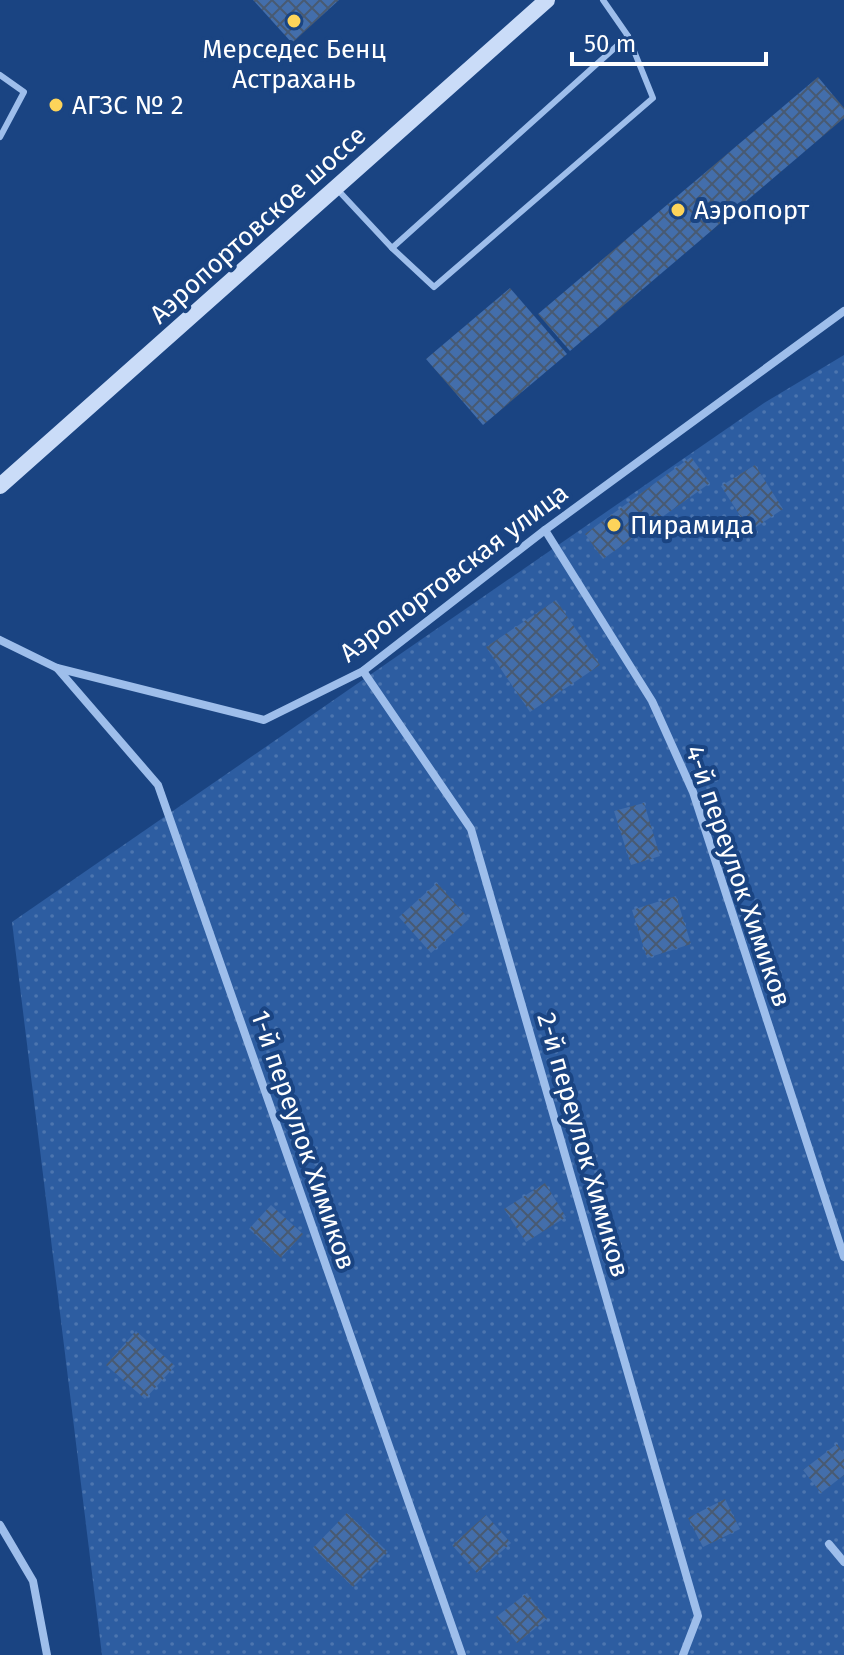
<svg xmlns="http://www.w3.org/2000/svg" width="844" height="1655" viewBox="0 0 844 1655" font-family="'Fira Sans',sans-serif">
<style>
.grass{fill:url(#grass-dots)}
.building{fill:url(#building-cross-hatch)}
.lines{fill:none;stroke-linecap:round;stroke-linejoin:round}
.lane{stroke:#9ebeeb;stroke-width:6}
.street{stroke:#9ebeeb;stroke-width:8}
.secondary{stroke:#cadcf8;stroke-width:16}
.poi-dot{fill:#fdd45a;stroke:#1a4482;stroke-width:3}
.labels{text-anchor:middle;dominant-baseline:central;stroke-width:8;stroke-linejoin:round;paint-order:stroke}
.poi-label{font-size:26px;fill:#fff;stroke:#1a4482;text-anchor:start}
.street-label{font-size:26px;fill:#fff;stroke:#1a4482}
</style>
<defs>
<pattern id="grass-dots" width="8" height="8" patternUnits="userSpaceOnUse" patternTransform="scale(2)"><rect width="8" height="8" fill="#2d5da1"/><path d="M2 2h.1M6 6h.1" fill="none" stroke="#4c75af" stroke-width="1.8" stroke-linecap="round"/></pattern>
<pattern id="building-cross-hatch" width="8" height="8" patternUnits="userSpaceOnUse" patternTransform="scale(2)"><rect width="8" height="8" fill="#436eab"/><path d="M0 0l8 8M0 8l8-8" fill="none" stroke="#485a72"/></pattern>
</defs>
<rect width="100%" height="100%" fill="#1a4482"/>
<!-- grass -->
<path class="grass" d="M 844,355 L 844,1655 L 102,1655 L 12,922 L 764,403 Z"/>
<!-- building -->
<g class="building">
<path d="M 253,0 L 339,0 L 292,43 Z"/>
<path d="M 818,77 L 844,108 L 844,118 L 570,351 L 538,314 Z"/>
<path d="M 510,288 L 567,354 L 483,425 L 426,359 Z"/>
<path d="M 691,457 L 710,483 L 603,559 L 585,534 Z"/>
<path d="M 755,465 L 783,509 L 750,531 L 721,486 Z"/>
<path d="M 556,600 L 600,665 L 530,712 L 486,647 Z"/>
<path d="M 644,803 L 660,856 L 631,865 L 614,811 Z"/>
<path d="M 437,883 L 469,919 L 431,953 L 399,917 Z"/>
<path d="M 676,896 L 691,944 L 647,958 L 632,910 Z"/>
<path d="M 545,1183 L 566,1217 L 526,1242 L 504,1209 Z"/>
<path d="M 271,1205 L 303,1234 L 281,1258 L 249,1229 Z"/>
<path d="M 136,1331 L 175,1366 L 145,1399 L 106,1365 Z"/>
<path d="M 837,1444 L 844,1454 L 844,1475 L 821,1493 L 803,1470 Z"/>
<path d="M 725,1499 L 740,1529 L 703,1547 L 688,1518 Z"/>
<path d="M 347,1513 L 388,1552 L 353,1587 L 313,1548 Z"/>
<path d="M 486,1515 L 511,1543 L 477,1573 L 452,1545 Z"/>
<path d="M 527,1593 L 547,1619 L 517,1643 L 496,1617 Z"/>
</g>
<g class="lines">
<!-- lane -->
<g class="lane">
<path d="M 0,75 L 24,92 L 0,137"/>
<path d="M 336,188 L 392,248 L 628,36 L 603,0"/>
<path d="M 392,248 L 434,287 L 653,98 L 628,36"/>
</g>
<!-- street -->
<g class="street">
<path d="M 545,530 L 652,701 L 693,792 L 844,1257"/>
<path d="M 0,640 L 57,668 L 264,720 L 363,671 L 545,530 L 844,311"/>
<path d="M 57,668 L 158,785 L 462,1655"/>
<path d="M 363,671 L 471,829 L 698,1616 L 683,1655"/>
<path d="M 0,1525 L 33,1581 L 47,1655"/>
<path d="M 829,1544 L 844,1562"/>
</g>
<!-- secondary -->
<path class="secondary" d="M 0,486 L 547,0"/>
</g>
<!-- markers -->
<g class="poi-dot">
<circle cx="294" cy="21" r="8"/>
<circle cx="56" cy="105" r="8"/>
<circle cx="678" cy="210" r="8"/>
<circle cx="614" cy="525" r="8"/>
</g>
<g class="labels">
<!-- poi labels -->
<g class="poi-label">
<text x="294" y="49" text-anchor="middle">Мерседес Бенц<tspan x="294" dy="30">Астрахань</tspan></text>
<text x="72" y="105">АГЗС № 2</text>
<text x="694" y="210">Аэропорт</text>
<text x="630" y="525">Пирамида</text>
</g>
<!-- street labels -->
<g class="street-label">
<text transform="translate(258 225) rotate(-42)">Аэропортовское шоссе</text>
<text transform="translate(454 573) rotate(-37)">Аэропортовская улица</text>
<text transform="translate(738 876) rotate(71)">4-й переулок Химиков</text>
<text transform="translate(303 1140) rotate(71)">1-й переулок Химиков</text>
<text transform="translate(583 1145) rotate(74)">2-й переулок Химиков</text>
</g>
</g>
<!-- scale -->
<path d="M572 52v12h194v-12" fill="none" stroke="#ffffff" stroke-width="4"/>
<text x="584" y="52" font-size="24" fill="#ffffff" stroke="#1a4482" stroke-width="6" paint-order="stroke">50 m</text>
</svg>
